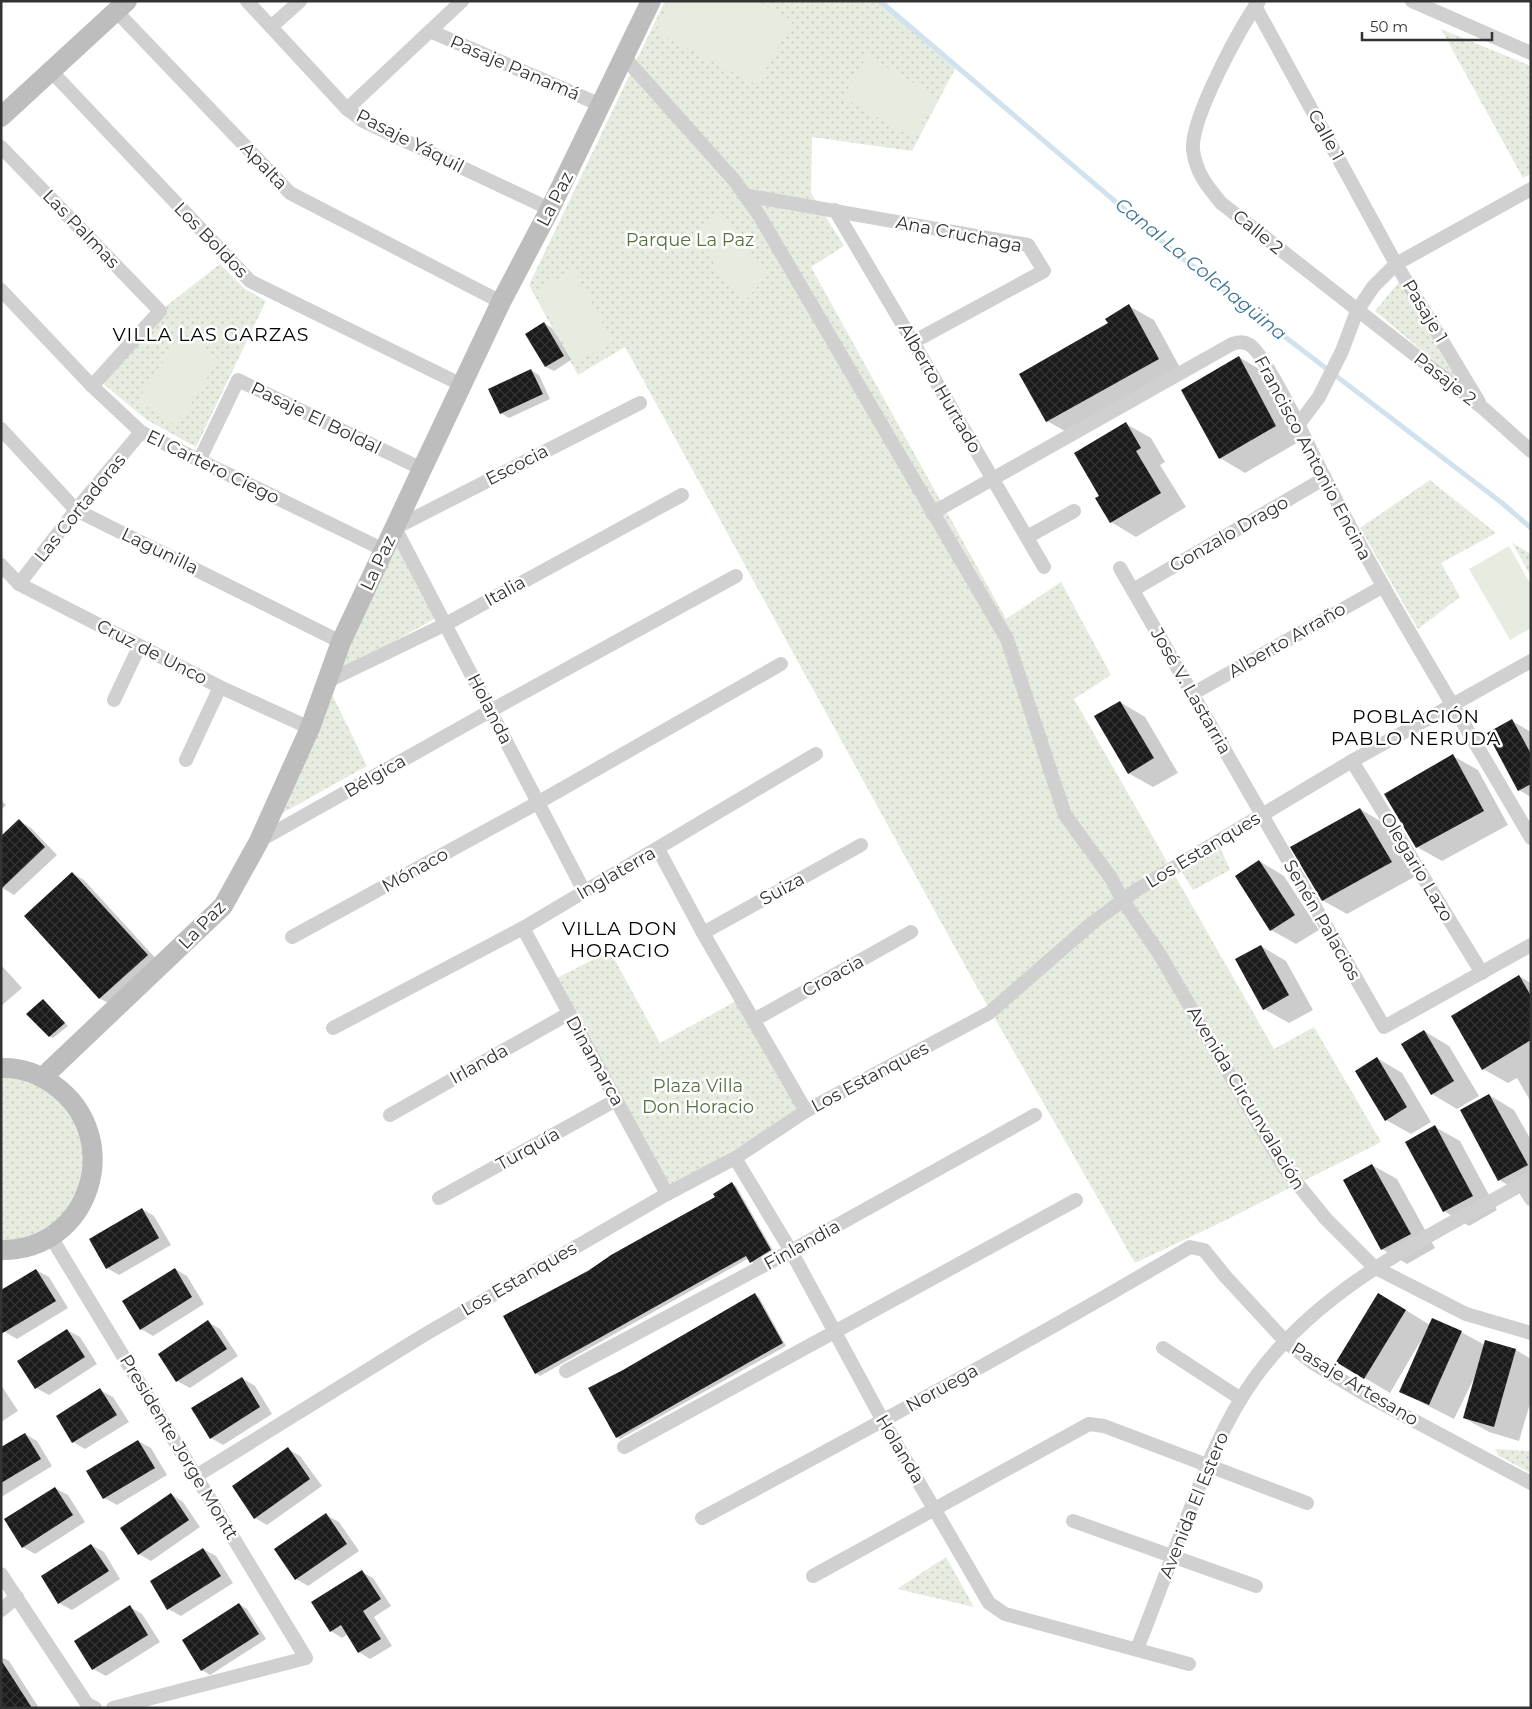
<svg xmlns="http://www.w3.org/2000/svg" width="1532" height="1709" viewBox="0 0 1532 1709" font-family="Montserrat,sans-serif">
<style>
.grass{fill:url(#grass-dots)}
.pitch{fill:#e6ecdf}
.shadow{fill:#0003}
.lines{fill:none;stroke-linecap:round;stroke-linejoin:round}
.stream{stroke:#cfe2ee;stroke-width:5}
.building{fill:url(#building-cross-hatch)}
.street{stroke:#d0d0d0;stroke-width:14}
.secondary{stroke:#bdbdbd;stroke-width:20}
.labels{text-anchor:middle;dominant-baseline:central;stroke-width:5;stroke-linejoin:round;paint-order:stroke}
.street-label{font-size:18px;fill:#333;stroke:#fff}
.park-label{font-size:18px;fill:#56703f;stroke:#fff}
.water-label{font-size:19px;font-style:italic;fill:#3f7597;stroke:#fff}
.neighbourhood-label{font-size:19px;letter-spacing:1px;fill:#000;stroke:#fff}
</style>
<defs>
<pattern id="grass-dots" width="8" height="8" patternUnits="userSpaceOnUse" patternTransform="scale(1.25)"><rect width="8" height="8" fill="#e6ecdf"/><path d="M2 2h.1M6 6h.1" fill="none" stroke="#c6cbc0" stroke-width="1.8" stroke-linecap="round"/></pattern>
<pattern id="building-cross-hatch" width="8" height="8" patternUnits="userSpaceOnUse" patternTransform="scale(1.25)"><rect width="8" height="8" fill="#1a1a1a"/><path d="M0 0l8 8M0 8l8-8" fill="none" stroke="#333"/></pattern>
</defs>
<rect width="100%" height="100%" fill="#fff"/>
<!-- grass -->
<g class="grass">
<path d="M 665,1 L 880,1 L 957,65 L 912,151 L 812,137 L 811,193 L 844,246 L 811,267 L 1006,619 L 1061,582 L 1111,675 L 1074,699 L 1274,1049 L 1314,1027 L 1381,1142 L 1222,1222 L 1135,1263 L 974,982 L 625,347 L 578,375 L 529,285 Z"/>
<path d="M 1441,29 L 1531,66 L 1531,174 L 1523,178 Z"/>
<path d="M 220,264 L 245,289 L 266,301 L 196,447 L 147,420 L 101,382 L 160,311 Z"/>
<path d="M 1399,282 L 1462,384 L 1375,311 Z"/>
<path d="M 1430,480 L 1496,533 L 1441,563 L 1460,597 L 1418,629 L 1360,528 Z"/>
<path d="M 395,539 L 436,618 L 333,675 Z"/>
<path d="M 1512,543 L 1531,554 L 1531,576 Z"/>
<path d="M 328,686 L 367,766 L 270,820 Z"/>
<path d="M 1219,845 L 1230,870 L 1193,890 L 1180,869 Z"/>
<path d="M 610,951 L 660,1043 L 738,1000 L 802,1109 L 670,1188 L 557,978 Z"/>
<path d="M 1,1073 L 35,1079 L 79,1118 L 88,1178 L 57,1228 L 1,1247 Z"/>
<path d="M 1495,1449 L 1531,1451 L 1531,1473 L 1499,1456 Z"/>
<path d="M 946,1557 L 974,1607 L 897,1589 Z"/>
</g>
<!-- pitch -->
<g class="pitch">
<path d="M 670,1 L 757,1 L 793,21 L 757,85 L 656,32 Z"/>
<path d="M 867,56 L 937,97 L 913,138 L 843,97 Z"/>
<path d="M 717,212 L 741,243 L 769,273 L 744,302 L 717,273 L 709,251 L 694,237 Z"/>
<path d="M 574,270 L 613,342 L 575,363 L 535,291 Z"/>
<path d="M 181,334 L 219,359 L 177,426 L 137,401 Z"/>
<path d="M 1509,546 L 1531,585 L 1531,628 L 1510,640 L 1469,569 Z"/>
</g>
<!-- shadow -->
<g class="shadow">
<path d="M 1129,306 L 1154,320 L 1183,373 L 1072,435 L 1047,421 L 1109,323 Z"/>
<path d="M 544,323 L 552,328 L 571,360 L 554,371 L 546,367 Z"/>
<path d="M 1239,357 L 1264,372 L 1300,441 L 1245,473 L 1220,458 L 1182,390 Z"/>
<path d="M 531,370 L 539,375 L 550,399 L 509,418 L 501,413 Z"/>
<path d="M 1126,424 L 1151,438 L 1165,462 L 1160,465 L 1186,507 L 1136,537 L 1111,522 L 1097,499 L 1101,496 Z"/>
<path d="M 1120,702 L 1145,717 L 1178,773 L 1153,787 L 1128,773 Z"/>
<path d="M 1512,721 L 1531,732 L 1531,797 L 1519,790 Z"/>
<path d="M 1453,756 L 1478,770 L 1508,825 L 1442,861 L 1417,847 Z"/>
<path d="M 1,800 L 6,805 L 1,810 Z"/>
<path d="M 1360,809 L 1385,824 L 1416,876 L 1347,914 L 1322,900 Z"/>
<path d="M 19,821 L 31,828 L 57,855 L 14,895 L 1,887 Z"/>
<path d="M 1259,861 L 1284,876 L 1319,930 L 1296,944 L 1271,930 Z"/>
<path d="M 72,873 L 84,880 L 159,962 L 112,1005 L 99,998 Z"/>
<path d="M 1261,946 L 1286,961 L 1313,1010 L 1289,1023 L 1264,1009 Z"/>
<path d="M 1,965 L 22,988 L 1,1006 Z"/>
<path d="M 1519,976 L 1531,983 L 1531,1102 L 1517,1078 L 1508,1083 L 1483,1069 Z"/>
<path d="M 43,1001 L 68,1026 L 53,1038 L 49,1036 Z"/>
<path d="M 1424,1031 L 1449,1046 L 1479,1096 L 1457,1109 L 1432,1094 Z"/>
<path d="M 1377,1058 L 1402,1073 L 1431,1122 L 1411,1134 L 1386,1120 Z"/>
<path d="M 1489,1095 L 1514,1110 L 1531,1140 L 1531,1191 L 1524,1194 L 1499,1180 Z"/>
<path d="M 1435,1127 L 1460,1141 L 1497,1210 L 1469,1226 L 1444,1211 L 1407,1142 Z"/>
<path d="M 1372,1165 L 1397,1179 L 1435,1248 L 1407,1264 L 1382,1249 Z"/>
<path d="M 732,1184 L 736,1186 L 774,1252 L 754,1264 L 749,1258 L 540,1376 L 536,1373 L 505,1317 L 716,1198 Z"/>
<path d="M 142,1209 L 154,1216 L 171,1245 L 119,1275 L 107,1268 Z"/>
<path d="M 175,1269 L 187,1276 L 204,1304 L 153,1336 L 141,1329 Z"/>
<path d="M 36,1270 L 49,1277 L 68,1308 L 17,1339 L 5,1332 Z"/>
<path d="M 755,1295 L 759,1297 L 786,1346 L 620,1439 L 617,1437 L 624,1371 Z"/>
<path d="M 1404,1309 L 1430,1325 L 1461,1332 L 1485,1345 L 1486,1341 L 1516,1350 L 1531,1359 L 1531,1400 L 1519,1441 L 1489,1432 L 1464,1418 L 1478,1370 L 1454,1419 L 1401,1392 L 1421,1340 L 1390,1393 L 1338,1362 Z"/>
<path d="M 208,1322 L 220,1329 L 238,1356 L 190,1388 L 177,1381 L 160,1355 Z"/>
<path d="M 67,1330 L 80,1337 L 97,1364 L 49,1395 L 36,1388 L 19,1361 Z"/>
<path d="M 242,1378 L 255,1386 L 272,1414 L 223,1445 L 211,1438 Z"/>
<path d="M 1,1385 L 18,1411 L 1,1422 Z"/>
<path d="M 100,1390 L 113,1397 L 129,1422 L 85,1449 L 73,1442 Z"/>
<path d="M 25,1434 L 37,1441 L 52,1466 L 3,1496 L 1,1495 L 1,1449 Z"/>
<path d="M 138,1441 L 151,1448 L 167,1475 L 117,1505 L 104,1498 L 88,1472 Z"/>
<path d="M 288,1449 L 300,1456 L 322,1486 L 267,1525 L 255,1518 Z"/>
<path d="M 55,1488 L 68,1495 L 85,1522 L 35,1554 L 23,1547 Z"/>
<path d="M 171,1494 L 183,1502 L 200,1527 L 151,1561 L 139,1554 Z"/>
<path d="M 326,1515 L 339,1522 L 359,1551 L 308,1586 L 296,1579 Z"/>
<path d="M 91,1545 L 104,1552 L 120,1579 L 72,1610 L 59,1603 Z"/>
<path d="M 203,1549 L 216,1556 L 233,1583 L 181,1616 L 168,1609 Z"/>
<path d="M 362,1572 L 373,1578 L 391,1606 L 374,1617 L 392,1646 L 370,1659 L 359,1652 L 348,1634 L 342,1638 L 331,1631 Z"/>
<path d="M 239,1604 L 247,1609 L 266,1639 L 210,1675 L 202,1670 Z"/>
<path d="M 130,1607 L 142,1614 L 160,1642 L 106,1676 L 93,1669 L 76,1641 Z"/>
<path d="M 1,1657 L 9,1661 L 39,1708 L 1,1708 Z"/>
</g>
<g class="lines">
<!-- stream -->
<path class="stream" d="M 880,1 L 1178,255 L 1502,503 L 1531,528"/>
</g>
<!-- building -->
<g class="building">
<path d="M 1129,304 L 1159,359 L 1046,422 L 1019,374 L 1108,323 L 1105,319 Z"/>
<path d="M 544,322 L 564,356 L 545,367 L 525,334 Z"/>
<path d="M 1239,356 L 1276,426 L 1219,459 L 1181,390 Z"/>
<path d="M 531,369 L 543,394 L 500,414 L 488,389 Z"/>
<path d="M 1126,422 L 1141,448 L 1136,451 L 1161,493 L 1110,523 L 1095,498 L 1099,496 L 1074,453 Z"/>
<path d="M 1120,701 L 1154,758 L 1128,774 L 1094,716 Z"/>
<path d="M 1512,719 L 1531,754 L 1531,784 L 1518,791 L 1487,733 Z"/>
<path d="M 1453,754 L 1484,811 L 1416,848 L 1384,794 Z"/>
<path d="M 1360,808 L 1392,862 L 1322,901 L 1290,847 Z"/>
<path d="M 19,819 L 45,847 L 1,889 L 1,836 Z"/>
<path d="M 1259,860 L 1295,915 L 1270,931 L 1235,876 Z"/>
<path d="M 72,872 L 148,955 L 99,999 L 24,916 Z"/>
<path d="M 1261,945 L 1289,995 L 1263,1010 L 1235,959 Z"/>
<path d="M 1519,975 L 1531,996 L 1531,1040 L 1482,1070 L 1451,1016 Z"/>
<path d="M 43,999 L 65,1023 L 49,1037 L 26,1014 Z"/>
<path d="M 1424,1030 L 1454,1081 L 1431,1095 L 1401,1044 Z"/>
<path d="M 1377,1057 L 1407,1107 L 1385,1121 L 1355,1071 Z"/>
<path d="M 1489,1094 L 1528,1165 L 1498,1181 L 1460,1110 Z"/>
<path d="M 1435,1125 L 1473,1196 L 1443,1212 L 1405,1142 Z"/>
<path d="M 1372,1164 L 1411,1234 L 1381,1250 L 1343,1180 Z"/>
<path d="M 732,1182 L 771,1250 L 750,1263 L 746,1256 L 535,1374 L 503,1316 L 588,1271 L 611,1255 L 715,1197 L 713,1194 Z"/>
<path d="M 142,1208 L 159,1238 L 106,1269 L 89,1239 Z"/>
<path d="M 175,1268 L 192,1297 L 140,1330 L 122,1301 Z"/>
<path d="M 36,1269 L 56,1301 L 1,1334 L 1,1290 Z"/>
<path d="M 755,1293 L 783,1343 L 616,1438 L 588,1388 L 623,1370 Z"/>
<path d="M 1378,1293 L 1406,1310 L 1364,1379 L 1336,1362 Z"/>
<path d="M 1432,1318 L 1462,1331 L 1429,1405 L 1399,1392 Z"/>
<path d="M 208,1320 L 227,1349 L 176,1382 L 158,1354 Z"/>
<path d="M 67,1329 L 85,1357 L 35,1389 L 17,1361 Z"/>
<path d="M 1485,1340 L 1516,1349 L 1494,1427 L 1463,1418 Z"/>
<path d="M 242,1377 L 260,1407 L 210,1439 L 191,1408 Z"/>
<path d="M 100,1388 L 117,1415 L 72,1443 L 56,1416 Z"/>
<path d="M 25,1433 L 41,1459 L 1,1483 L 1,1447 Z"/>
<path d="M 138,1440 L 155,1468 L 103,1499 L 86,1471 Z"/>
<path d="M 288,1447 L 310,1479 L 254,1519 L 232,1486 Z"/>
<path d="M 55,1487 L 73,1515 L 22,1548 L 4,1519 Z"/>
<path d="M 171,1493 L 189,1520 L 138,1555 L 120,1528 Z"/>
<path d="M 326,1513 L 347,1544 L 295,1580 L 274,1549 Z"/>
<path d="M 91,1544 L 109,1571 L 58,1604 L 41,1576 Z"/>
<path d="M 203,1548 L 221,1576 L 167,1610 L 150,1581 Z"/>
<path d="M 362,1570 L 381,1599 L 363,1611 L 381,1639 L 358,1653 L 341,1625 L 330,1632 L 311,1602 Z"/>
<path d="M 239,1603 L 259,1634 L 201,1671 L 182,1640 Z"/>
<path d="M 130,1605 L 148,1635 L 92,1670 L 74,1641 Z"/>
<path d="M 1,1660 L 32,1708 L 1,1708 Z"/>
</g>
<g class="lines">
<!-- street -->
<g class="street">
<path d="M 247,1 L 347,109 L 363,121 L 550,209"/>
<path d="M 1259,1 C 1240,27 1190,120 1193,150 C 1196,173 1207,186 1221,203 L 1484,409 L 1531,451"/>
<path d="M 1412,1 L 1531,53"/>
<path d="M 1255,6 L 1396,264 L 1479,402"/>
<path d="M 116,11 L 290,193 L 501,302"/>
<path d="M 271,27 L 300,1"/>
<path d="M 430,31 L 601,105"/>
<path d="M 624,57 L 734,180 L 759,215 L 1007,639 L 1065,815 L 1111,878 L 1122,899 L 1160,955 L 1283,1166 L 1326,1219 L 1374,1267 L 1466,1314 L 1531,1333"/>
<path d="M 51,71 L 250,281 L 462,385"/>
<path d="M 347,109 L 462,1"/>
<path d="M 1,147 L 160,311 L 92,386"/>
<path d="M 744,195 L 1028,245 L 1044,271 L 913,342"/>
<path d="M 835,210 L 913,342 L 1044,567"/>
<path d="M 1,290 L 92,386 L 141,432 L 384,550"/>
<path d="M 1298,425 L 1319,397 L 1342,351 L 1357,311 L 1373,287 L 1396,264 L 1531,189"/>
<path d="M 1,429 L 76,510 L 341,642"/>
<path d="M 199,461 L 238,380 L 422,469"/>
<path d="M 932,513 L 1232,344 C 1239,342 1243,341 1250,345 C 1266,356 1305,438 1315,459 C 1380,589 1458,712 1531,838"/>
<path d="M 1027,537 L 1074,511"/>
<path d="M 1,565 L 19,584 L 220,687 L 310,728"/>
<path d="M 1120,568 L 1384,1027 L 1531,945"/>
<path d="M 19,584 L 76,510 L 141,432"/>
<path d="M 1133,590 L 1325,478"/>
<path d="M 326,682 L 446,624 L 682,495"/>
<path d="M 1192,694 L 1382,587"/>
<path d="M 114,700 L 139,647"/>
<path d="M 186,760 L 220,687"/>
<path d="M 1352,761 L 1482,973"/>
<path d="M 259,841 L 490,711 L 736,576"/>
<path d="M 658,849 L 703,933 L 806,1111"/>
<path d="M 584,891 L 395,528 L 640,403"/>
<path d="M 523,928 L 667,1194"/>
<path d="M 703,933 L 861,845"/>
<path d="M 292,937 L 539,802 L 781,664"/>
<path d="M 754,1020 L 911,932"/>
<path d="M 333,1028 L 523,928 L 816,754"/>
<path d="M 390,1115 L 568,1014"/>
<path d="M 735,1158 L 791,1251 L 883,1421 L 989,1603 L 1005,1614 L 1189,1664"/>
<path d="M 1522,1184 L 1531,1199"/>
<path d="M 439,1198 L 616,1100"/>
<path d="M 51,1237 L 306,1658 L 113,1708"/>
<path d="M 1163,1348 L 1241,1399"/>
<path d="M 566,1371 L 791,1251 L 1035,1115"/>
<path d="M 624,1447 L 1076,1200"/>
<path d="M 196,1476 L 424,1335 L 667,1194 L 735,1158 L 806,1111 L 989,1013 L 1091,924 L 1135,891 L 1352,761 L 1531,661"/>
<path d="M 702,1518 C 866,1430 1030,1342 1190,1247 L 1204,1250 L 1225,1276 L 1286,1342 L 1313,1363 L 1366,1395 L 1531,1483"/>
<path d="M 1073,1521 L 1256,1586"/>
<path d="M 1,1574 L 87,1704 L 95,1708"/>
<path d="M 813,1576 L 1089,1424 L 1104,1426 L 1307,1503"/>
<path d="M 1,1610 L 17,1597"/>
<path d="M 1137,1649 C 1154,1606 1170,1562 1187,1518 C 1205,1470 1224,1421 1254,1379 C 1322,1284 1433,1235 1531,1179"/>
</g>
<!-- secondary -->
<g class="secondary">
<path d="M 1,117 L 127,1"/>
<path d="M 1,1068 C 21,1067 39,1074 54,1085 C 126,1137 91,1251 1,1250"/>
<path d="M 43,1077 L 223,906 L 259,841 L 310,728 L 341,642 L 422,469 L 501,302 L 550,209 L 651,1"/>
</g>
</g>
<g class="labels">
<!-- street labels -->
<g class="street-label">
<text transform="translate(515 68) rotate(23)">Pasaje Panamá</text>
<text transform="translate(1326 135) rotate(61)">Calle 1</text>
<text transform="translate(410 141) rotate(27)">Pasaje Yáquil</text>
<text transform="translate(264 166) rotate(46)">Apalta</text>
<text transform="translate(555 199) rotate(-63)">La Paz</text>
<text transform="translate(81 229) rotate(46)">Las Palmas</text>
<text transform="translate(1258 232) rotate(39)">Calle 2</text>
<text transform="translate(959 234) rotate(11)">Ana Cruchaga</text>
<text transform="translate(211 240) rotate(46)">Los Boldos</text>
<text transform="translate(1425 311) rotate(59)">Pasaje 1</text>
<text transform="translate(1445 379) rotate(38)">Pasaje 2</text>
<text transform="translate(940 388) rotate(60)">Alberto Hurtado</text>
<text transform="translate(316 418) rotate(26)">Pasaje El Boldal</text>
<text transform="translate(1313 458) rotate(62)">Francisco Antonio Encina</text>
<text transform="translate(517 465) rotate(-27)">Escocia</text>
<text transform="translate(213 467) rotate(26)">El Cartero Ciego</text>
<text transform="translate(80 508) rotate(-51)">Las Cortadoras</text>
<text transform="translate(1229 534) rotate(-30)">Gonzalo Drago</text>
<text transform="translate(160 551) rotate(26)">Lagunilla</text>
<text transform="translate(378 563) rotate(-65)">La Paz</text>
<text transform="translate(505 591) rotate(-29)">Italia</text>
<text transform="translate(1287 640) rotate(-30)">Alberto Arraño</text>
<text transform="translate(152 652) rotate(27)">Cruz de Unco</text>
<text transform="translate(1191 691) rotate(60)">José V. Lastarria</text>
<text transform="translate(490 709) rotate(63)">Holanda</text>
<text transform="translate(375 776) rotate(-30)">Bélgica</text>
<text transform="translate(1203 850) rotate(-31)">Los Estanques</text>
<text transform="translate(1417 867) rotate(59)">Olegario Lazo</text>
<text transform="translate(415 870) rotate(-29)">Mónaco</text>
<text transform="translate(616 873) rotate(-30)">Inglaterra</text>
<text transform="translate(782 889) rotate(-29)">Suiza</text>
<text transform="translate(1322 920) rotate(60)">Senén Palacios</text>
<text transform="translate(202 925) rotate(-46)">La Paz</text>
<text transform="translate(833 976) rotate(-29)">Croacia</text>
<text transform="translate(595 1061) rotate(61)">Dinamarca</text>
<text transform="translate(479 1064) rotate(-29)">Irlanda</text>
<text transform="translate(870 1077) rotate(-28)">Los Estanques</text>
<text transform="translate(1246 1098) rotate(59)">Avenida Circunvalación</text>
<text transform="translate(528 1149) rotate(-29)">Turquía</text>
<text transform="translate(802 1245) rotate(-29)">Finlandia</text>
<text transform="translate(519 1279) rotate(-30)">Los Estanques</text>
<text transform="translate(1355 1384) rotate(31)">Pasaje Artesano</text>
<text transform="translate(942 1388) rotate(-29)">Noruega</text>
<text transform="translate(179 1447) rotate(59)">Presidente Jorge Montt</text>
<text transform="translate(900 1449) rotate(59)">Holanda</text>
<text transform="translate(1194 1505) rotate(-68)">Avenida El Estero</text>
</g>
<!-- park labels -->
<g class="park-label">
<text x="690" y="240">Parque La Paz</text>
<text x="698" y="1086">Plaza Villa<tspan x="698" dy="21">Don Horacio</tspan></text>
</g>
<!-- water labels -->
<g class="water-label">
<text transform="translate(1201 269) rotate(39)">Canal La Colchagüina</text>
</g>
<!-- neighbourhood labels -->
<g class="neighbourhood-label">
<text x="211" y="334">VILLA LAS GARZAS</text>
<text x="1416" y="716">POBLACIÓN<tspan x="1416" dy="22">PABLO NERUDA</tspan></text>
<text x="620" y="928">VILLA DON<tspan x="620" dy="22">HORACIO</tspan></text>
</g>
</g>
<!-- border -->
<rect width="1532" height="1709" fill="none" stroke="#333333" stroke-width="5"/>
<!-- scale -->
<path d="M1362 32v8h130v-8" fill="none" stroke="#333333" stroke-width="2.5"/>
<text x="1370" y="32" font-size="15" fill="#333333" stroke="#ffffff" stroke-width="4" paint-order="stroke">50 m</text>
</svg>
